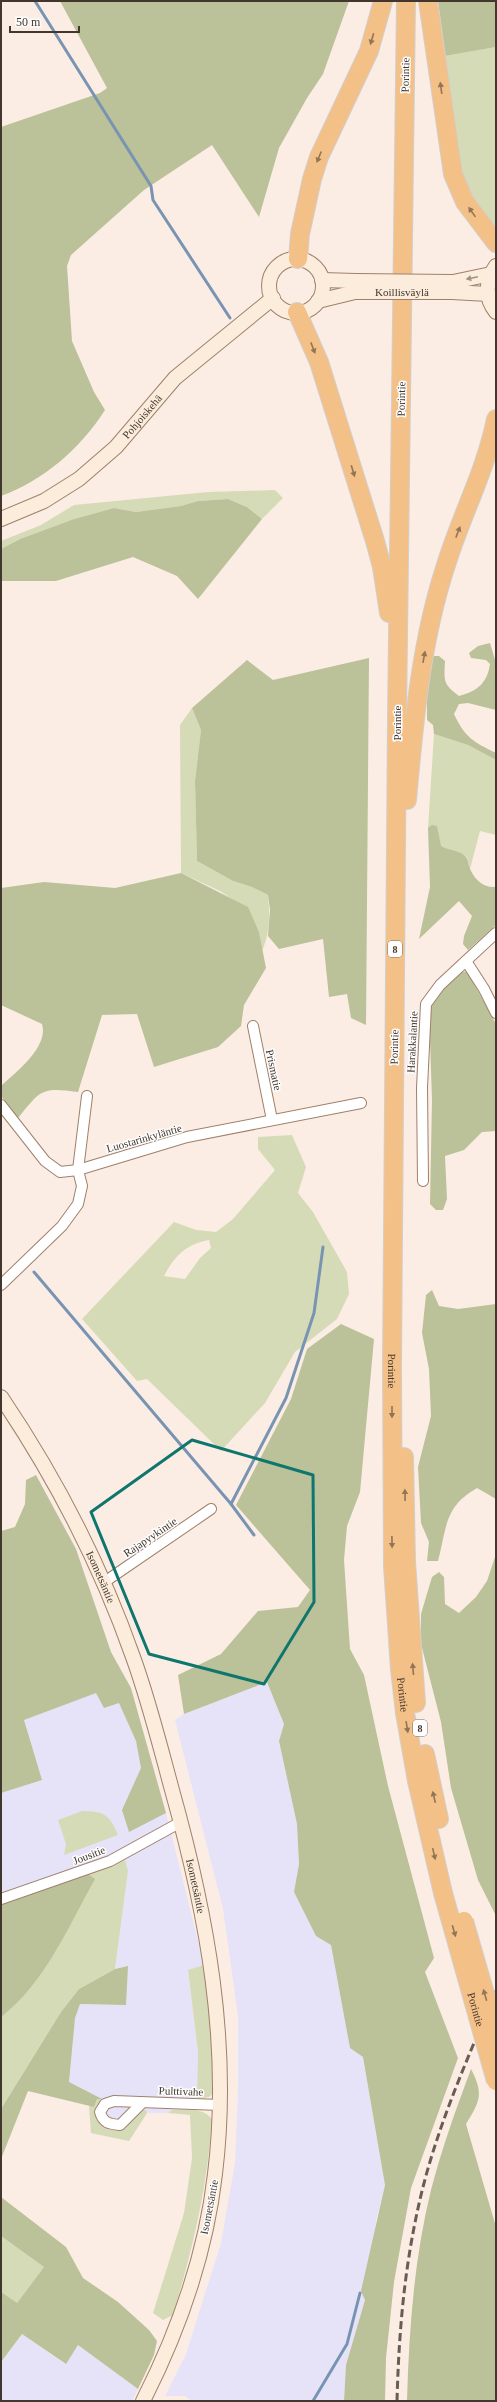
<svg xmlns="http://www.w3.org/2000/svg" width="497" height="2402" viewBox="0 0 497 2402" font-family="Georgia,serif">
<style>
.industrial{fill:#e6e3f9}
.green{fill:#d6dbb7;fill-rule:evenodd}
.forest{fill:#bbc198}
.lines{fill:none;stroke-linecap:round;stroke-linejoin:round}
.stream{stroke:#7994b3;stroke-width:3}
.street-casing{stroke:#9f816b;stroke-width:12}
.secondary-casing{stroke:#9f816b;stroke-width:16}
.highway-casing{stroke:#d2cfcd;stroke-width:20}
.street{stroke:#fff;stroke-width:10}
.secondary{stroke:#fbecdb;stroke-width:14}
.highway{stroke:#f3c087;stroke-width:18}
.rail{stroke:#695c53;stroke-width:3;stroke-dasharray:8 4;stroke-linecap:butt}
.secondary-bridge-casing{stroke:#9f816b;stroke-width:16;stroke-linecap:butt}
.highway-bridge-casing{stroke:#d2cfcd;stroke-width:20;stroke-linecap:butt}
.secondary-bridge{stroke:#fbecdb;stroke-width:14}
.highway-bridge{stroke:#f3c087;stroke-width:18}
.oneway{fill:#927456}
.oneway2{fill:#9f9184}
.marked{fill:none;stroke:#0f766e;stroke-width:3;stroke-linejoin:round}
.labels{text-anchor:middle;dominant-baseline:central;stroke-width:3;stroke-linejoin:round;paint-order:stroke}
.shield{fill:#fdfdfd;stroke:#7b726b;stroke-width:1}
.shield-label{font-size:10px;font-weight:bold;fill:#43362d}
.street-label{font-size:11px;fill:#43362d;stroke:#fdfdfd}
</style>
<rect width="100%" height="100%" fill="#fbede4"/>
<!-- industrial -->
<g class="industrial">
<path d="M 267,1682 L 284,1724 L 279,1741 L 297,1824 L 299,1864 L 294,1892 L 316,1936 L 331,1944 L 350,2048 L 363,2057 L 385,2185 L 376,2221 L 365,2300 L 346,2365 L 344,2401 L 192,2401 L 185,2396 L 165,2396 L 186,2354 L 221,2243 L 235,2163 L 238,2092 L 238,2016 L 223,1909 L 175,1720 L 184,1714 Z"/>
<path d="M 96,1692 L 119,1703 L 136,1741 L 142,1768 L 122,1810 L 129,1831 L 166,1813 L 204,1965 L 188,1971 L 198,2052 L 197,2110 L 172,2110 L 168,2113 L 147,2113 L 129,2141 L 91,2133 L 89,2105 L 69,2082 L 75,2018 L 80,2004 L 126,2005 L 127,1966 L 115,1969 L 128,1871 L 88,1874 L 1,1905 L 1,1793 L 42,1780 L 24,1720 Z"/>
<path d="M 22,2334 L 65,2364 L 78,2345 L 138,2389 L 132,2401 L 1,2401 L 1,2362 Z"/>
</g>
<!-- green -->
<g class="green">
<path d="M 496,47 L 496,230 L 480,211 L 461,174 L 445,56 Z"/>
<path d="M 275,490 L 283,498 L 262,519 L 247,507 L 228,499 L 198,501 L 181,506 L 136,512 L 114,508 L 74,519 L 20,539 L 1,549 L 1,541 L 41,525 L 74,505 L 208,492 Z"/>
<path d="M 192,708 L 201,730 L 195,781 L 197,861 L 233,881 L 252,887 L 268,895 C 270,915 270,933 262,951 L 259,932 L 232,899 L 220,891 L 181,873 L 180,725 Z"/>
<path d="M 434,734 L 468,745 L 496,760 L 496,835 L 480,831 L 470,869 L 467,857 L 460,853 L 447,851 L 440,846 L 428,828 Z"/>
<path d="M 292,1135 L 306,1167 L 298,1193 L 313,1212 L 347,1272 L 349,1294 L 337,1319 L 295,1352 L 265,1403 L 221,1451 L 147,1379 L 137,1381 L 82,1319 L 174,1222 L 196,1230 L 216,1232 L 233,1219 L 275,1170 L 258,1149 L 258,1137 ZM 209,1240 L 211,1248 L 200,1258 L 185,1279 L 164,1276 C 175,1255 187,1244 209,1240 Z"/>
<path d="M 82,1811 C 104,1811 110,1815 118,1835 L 64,1855 L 66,1844 L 58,1820 Z"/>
<path d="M 125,1860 L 128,1871 L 115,1969 L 79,1989 L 61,2012 L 1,2109 L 1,1905 Z"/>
<path d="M 204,1965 L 209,1994 L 214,2092 L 209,2097 L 197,2099 L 198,2052 L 188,1970 Z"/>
<path d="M 97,2099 L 102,2099 C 93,2112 100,2137 120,2128 C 127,2125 135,2115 142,2110 L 146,2110 L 147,2113 L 129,2141 L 91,2133 L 89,2105 L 94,2107 Z"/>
<path d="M 172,2110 C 186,2110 203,2107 212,2119 C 207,2189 193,2248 173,2315 L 163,2320 L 153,2313 L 184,2213 L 192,2158 L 190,2115 L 168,2113 Z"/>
<path d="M 1,2236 L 44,2267 L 17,2303 L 1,2311 Z"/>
</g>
<!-- forest -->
<g class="forest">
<path d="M 60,1 L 349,1 L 323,74 L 307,98 L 279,148 L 259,217 L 212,145 L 144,190 L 71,255 L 67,266 L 72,341 L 94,392 L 105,410 C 81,448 43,481 1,496 L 1,127 L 100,93 L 107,88 Z"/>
<path d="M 438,1 L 496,1 L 496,47 L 445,56 Z"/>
<path d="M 228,499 L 247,507 L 262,519 L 198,599 L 177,576 L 133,557 L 56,581 L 1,581 L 1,549 L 20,539 L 74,519 L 114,508 L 136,512 L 181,506 L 198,501 Z"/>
<path d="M 490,643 L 496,663 L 496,710 L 468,703 L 459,704 L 454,714 C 465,738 474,742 496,753 L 496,760 L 468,745 L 434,734 L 433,725 L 427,720 L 427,656 L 439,656 L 445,661 C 444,681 443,684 459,696 C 477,691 487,684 490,664 L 486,660 L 471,658 L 469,653 L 478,646 Z"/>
<path d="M 369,658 L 366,1025 L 351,1018 L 347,994 L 329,997 L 323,939 L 279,949 L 268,936 L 270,910 L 268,895 L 252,887 L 233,881 L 197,861 L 195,781 L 201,730 L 192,708 L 247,660 L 273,680 Z"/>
<path d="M 432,825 L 437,826 L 441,846 C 448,851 461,850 466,857 C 468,859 468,863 469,866 C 473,878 482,888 496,887 L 496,925 L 468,950 L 463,944 L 464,936 L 472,916 L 459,901 L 419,939 L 430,887 L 428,828 Z"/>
<path d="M 181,873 L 248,907 L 259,932 L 266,968 L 244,1005 L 241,1026 L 218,1047 L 154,1067 L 137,1014 L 102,1015 L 78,1092 C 41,1087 41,1090 18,1118 L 1,1096 L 1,1086 C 16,1072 49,1047 42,1024 L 1,1005 L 1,888 L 44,882 L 115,888 Z"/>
<path d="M 467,971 L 496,1024 L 496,1131 L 482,1132 L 464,1150 L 445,1156 L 447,1199 L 443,1210 L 436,1210 L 430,1204 L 432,1100 L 429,1010 L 445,985 L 459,973 Z"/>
<path d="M 432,1290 L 439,1306 L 458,1309 L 496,1304 L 496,1499 L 477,1488 C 444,1507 447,1527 438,1561 L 427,1561 L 429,1542 L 421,1523 L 418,1467 L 431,1416 L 429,1369 L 422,1333 L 426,1295 Z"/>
<path d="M 341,1324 L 374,1339 L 360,1492 L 347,1526 L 344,1560 L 350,1649 L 364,1675 L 388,1786 L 434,1958 L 425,1972 L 458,2058 L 411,2188 L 394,2282 L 386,2358 L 385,2401 L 344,2401 L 346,2365 L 365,2300 L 361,2291 L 385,2185 L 363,2057 L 350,2048 L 331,1945 L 316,1936 L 294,1892 L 299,1864 L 297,1824 L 279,1741 L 284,1724 L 267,1682 L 184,1714 L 178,1675 L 221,1654 L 258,1611 L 298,1607 L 310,1590 L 236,1505 L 291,1399 L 307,1349 Z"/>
<path d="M 36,1475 L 76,1549 L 111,1652 L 131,1688 L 166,1813 L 129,1832 L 122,1810 L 141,1768 L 136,1741 L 119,1703 L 104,1708 L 96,1693 L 24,1720 L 42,1780 L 1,1793 L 1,1531 L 15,1527 L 25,1504 L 26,1480 Z"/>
<path d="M 496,1554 L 496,1916 L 478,1880 L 451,1788 L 441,1722 L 421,1644 L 421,1614 L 432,1577 L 439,1572 L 444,1577 L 445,1604 L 459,1613 L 476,1597 L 487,1581 Z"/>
<path d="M 88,1874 L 95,1879 C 68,1927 45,1983 1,2017 L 1,1905 Z"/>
<path d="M 128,1966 L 126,2005 L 80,2004 L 75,2018 L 69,2082 L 102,2099 L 97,2099 L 94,2107 L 28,2091 L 1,2159 L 1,2109 L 61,2012 L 79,1989 L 115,1969 Z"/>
<path d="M 471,2069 C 484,2094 480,2101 466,2124 L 496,2227 L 496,2401 L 407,2401 C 409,2330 414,2259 431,2190 C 442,2148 456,2109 471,2069 Z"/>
<path d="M 1,2197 L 66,2247 L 83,2278 L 118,2302 L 149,2330 L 157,2341 L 154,2355 L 138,2389 L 78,2345 L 66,2364 L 22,2334 L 1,2362 L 1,2292 L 17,2303 L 44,2267 L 1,2236 Z"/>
</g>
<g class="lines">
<!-- stream -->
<g class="stream">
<path d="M 35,1 L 151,186 L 153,200 L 230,318"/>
<path d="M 34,1272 L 231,1504 L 286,1398 L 314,1313 L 323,1247"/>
<path d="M 231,1504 L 254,1535"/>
<path d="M 313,2401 L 347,2344 L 360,2293"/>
</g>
<defs>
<g id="street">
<path d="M 466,961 L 484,989 L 496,1013"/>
<path d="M 253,1026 L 272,1120"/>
<path d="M 1,1105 L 45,1161 L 60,1172 L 78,1170 L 187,1137 L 361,1103"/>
<path d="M 423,1181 L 422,1088 L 426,1004 L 440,985 L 496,933"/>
<path d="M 1,1285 L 62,1226 L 78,1204 L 82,1186 L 78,1170 L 87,1096"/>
<path d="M 103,1583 L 211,1509"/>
<path d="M 1,1899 L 110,1861 L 181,1822"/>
<path d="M 142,2103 L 120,2125 C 109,2124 103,2123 100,2112 L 105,2104 L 114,2101 L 220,2105"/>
</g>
<g id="secondary">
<circle cx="296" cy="286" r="27"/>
<path d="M 496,266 C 485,281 485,298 496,312"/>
<path d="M 322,280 L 356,281"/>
<path d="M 453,282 L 491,274"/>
<path d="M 452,292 L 488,294"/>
<path d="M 318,301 L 355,292"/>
<path id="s1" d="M 1,519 L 44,501 L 79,479 L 116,447 L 175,378 L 273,298"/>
<path id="s2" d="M 1,1397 C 55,1477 101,1566 133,1657 C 149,1701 160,1746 172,1790 C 207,1915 231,2044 215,2174 C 206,2253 179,2330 143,2401"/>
</g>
<g id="highway">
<path id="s3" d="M 406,1 L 397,717 L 392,1366 L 393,1566 L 400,1669 L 405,1713 L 417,1781 L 443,1893"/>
<path d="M 428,1 L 453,174 L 465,202 L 496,243"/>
<path d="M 298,259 L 300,234 L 312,179 L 319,157 L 369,51 L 383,1"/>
<path d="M 297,312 L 319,362 L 375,541 L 382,567 L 389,613"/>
<path d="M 407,800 C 414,721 421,641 446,565 C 461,516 486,470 496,419"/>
<path d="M 404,1457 L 406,1562 L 416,1703"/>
<path d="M 425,1754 L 439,1819"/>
</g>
</defs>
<!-- street casing -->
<use href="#street" class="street-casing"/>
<!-- secondary casing -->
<use href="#secondary" class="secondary-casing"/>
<!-- highway casing -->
<use href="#highway" class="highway-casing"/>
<!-- street -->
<use href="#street" class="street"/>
<!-- secondary -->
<use href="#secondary" class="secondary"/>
<!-- highway -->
<use href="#highway" class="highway"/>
<!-- rail -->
<path class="rail" d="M 397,2401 C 399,2327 405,2259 423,2187 C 440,2120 469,2055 496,1991"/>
<defs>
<g id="secondary-bridge">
<path d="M 356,281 L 453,282"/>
<path id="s4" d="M 355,292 L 452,292"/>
</g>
<g id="highway-bridge">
<path id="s5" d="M 443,1893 L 496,2081"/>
<path d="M 464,1921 L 496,2032"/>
</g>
</defs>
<!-- secondary-bridge casing -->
<use href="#secondary-bridge" class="secondary-bridge-casing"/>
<!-- highway-bridge casing -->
<use href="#highway-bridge" class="highway-bridge-casing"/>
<!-- secondary-bridge -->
<use href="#secondary-bridge" class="secondary-bridge"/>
<!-- highway-bridge -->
<use href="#highway-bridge" class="highway-bridge"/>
</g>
<!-- one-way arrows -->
<defs><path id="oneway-solid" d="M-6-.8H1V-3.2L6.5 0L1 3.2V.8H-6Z"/></defs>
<g class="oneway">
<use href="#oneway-solid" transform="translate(372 39) rotate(106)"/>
<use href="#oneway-solid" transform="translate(441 88) rotate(-98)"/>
<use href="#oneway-solid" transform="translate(319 157) rotate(112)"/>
<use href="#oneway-solid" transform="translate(472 212) rotate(-125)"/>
<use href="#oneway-solid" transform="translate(313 348) rotate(69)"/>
<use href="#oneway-solid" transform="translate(353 471) rotate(73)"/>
<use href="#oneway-solid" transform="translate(458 532) rotate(-69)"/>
<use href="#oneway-solid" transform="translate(424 657) rotate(-80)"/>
<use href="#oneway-solid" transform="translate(392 1412) rotate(90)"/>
<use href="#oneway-solid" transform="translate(405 1495) rotate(-91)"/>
<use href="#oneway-solid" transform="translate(392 1542) rotate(89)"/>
<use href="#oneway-solid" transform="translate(413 1669) rotate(-95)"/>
<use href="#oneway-solid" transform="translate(407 1727) rotate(81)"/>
<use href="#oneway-solid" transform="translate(434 1797) rotate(-103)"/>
<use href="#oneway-solid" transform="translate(434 1854) rotate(77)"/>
<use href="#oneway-solid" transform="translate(454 1931) rotate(74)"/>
<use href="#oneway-solid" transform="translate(485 1995) rotate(-106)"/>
</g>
<use class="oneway2" href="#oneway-solid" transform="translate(472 278) rotate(168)"/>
<!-- marked area -->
<path class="marked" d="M 192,1440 L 313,1475 L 314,1602 L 264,1684 L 149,1654 L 91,1512 Z"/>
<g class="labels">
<!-- shield labels -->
<g class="shield">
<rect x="388" y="941" width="14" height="16" rx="3"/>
<rect x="413" y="1720" width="14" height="16" rx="3"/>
</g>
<g class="shield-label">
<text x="395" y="949">8</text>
<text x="420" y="1728">8</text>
</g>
<!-- street labels -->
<g class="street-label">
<text transform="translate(405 75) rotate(-89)">Porintie</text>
<text stroke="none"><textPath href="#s4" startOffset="47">Koillisväylä</textPath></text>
<text transform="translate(401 399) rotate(-89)">Porintie</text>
<text stroke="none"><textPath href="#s1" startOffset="177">Pohjoiskehä</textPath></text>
<text transform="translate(397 723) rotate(-90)">Porintie</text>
<text transform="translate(412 1042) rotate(-87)">Harakkalantie</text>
<text transform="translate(394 1047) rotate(-89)">Porintie</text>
<text transform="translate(274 1070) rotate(78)">Prismatie</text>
<text transform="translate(144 1138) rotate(-16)">Luostarinkyläntie</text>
<text stroke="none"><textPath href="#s3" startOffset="1370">Porintie</textPath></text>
<text transform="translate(150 1537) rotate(-34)">Rajapyykintie</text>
<text stroke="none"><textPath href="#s2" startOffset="206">Isometsäntie</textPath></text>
<text stroke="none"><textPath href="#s3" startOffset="1694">Porintie</textPath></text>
<text transform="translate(89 1855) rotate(-21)">Jousitie</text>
<text stroke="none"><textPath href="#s2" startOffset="530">Isometsäntie</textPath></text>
<text stroke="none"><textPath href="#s5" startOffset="121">Porintie</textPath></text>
<text transform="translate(181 2091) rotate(2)">Pulttivahe</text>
<text transform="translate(209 2207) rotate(-79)">Isometsäntie</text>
</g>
</g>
<!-- border -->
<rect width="497" height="2402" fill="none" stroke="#43362d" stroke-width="4"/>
<!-- scale -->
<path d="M10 26v6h69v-6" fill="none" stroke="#43362d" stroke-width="2"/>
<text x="16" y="26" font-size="12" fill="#43362d" stroke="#fdfdfd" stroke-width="3" paint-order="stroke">50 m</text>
</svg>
